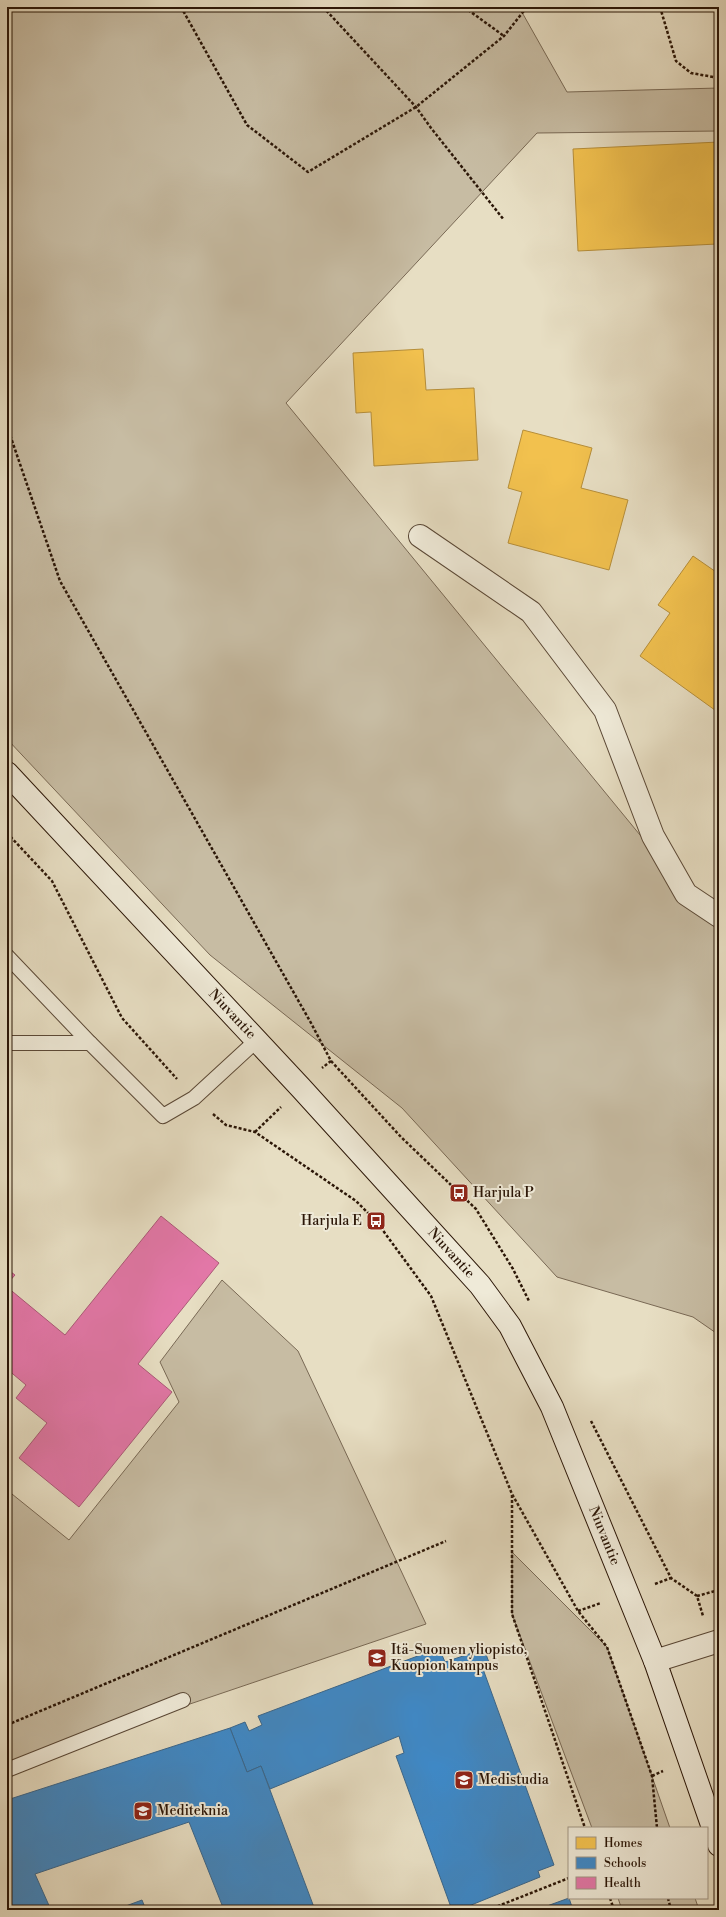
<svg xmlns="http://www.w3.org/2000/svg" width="726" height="1917" viewBox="0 0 726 1917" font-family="'Libre Bodoni',serif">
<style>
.green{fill:#c7bca3;stroke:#796955}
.homes{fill:#f2c14e;stroke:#b68e39}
.schools{fill:#3f88c5;stroke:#39668c}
.health{fill:#e377a8;stroke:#ac5a78}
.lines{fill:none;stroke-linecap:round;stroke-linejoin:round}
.lane-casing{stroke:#5a4836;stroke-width:16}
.street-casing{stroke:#5a4836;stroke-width:24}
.secondary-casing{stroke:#2b1607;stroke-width:24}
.path{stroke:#2b1607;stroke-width:2.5;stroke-dasharray:3 2;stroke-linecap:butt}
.lane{stroke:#efead8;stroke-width:14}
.street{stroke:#efead8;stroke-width:22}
.secondary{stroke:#efead8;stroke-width:22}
.labels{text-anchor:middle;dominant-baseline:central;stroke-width:4;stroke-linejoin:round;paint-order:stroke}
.street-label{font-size:14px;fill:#2b1607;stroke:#efead8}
.poi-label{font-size:14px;fill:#2b1607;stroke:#efead8;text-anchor:start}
</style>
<rect width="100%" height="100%" fill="#e7dec3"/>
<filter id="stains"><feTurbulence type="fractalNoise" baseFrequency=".005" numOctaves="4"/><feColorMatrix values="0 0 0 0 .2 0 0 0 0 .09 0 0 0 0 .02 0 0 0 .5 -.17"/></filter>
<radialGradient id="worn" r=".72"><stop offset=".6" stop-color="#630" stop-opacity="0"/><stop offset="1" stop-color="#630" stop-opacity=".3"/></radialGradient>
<!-- green -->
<g class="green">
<path d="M 7,7 L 519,7 L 567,92 L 719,88 L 719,131 L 537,133 L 286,403 L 690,896 L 719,921 L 719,1335 L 693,1317 L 557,1277 L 402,1108 L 210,955 L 7,739 Z"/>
<path d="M 222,1280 L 298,1351 L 426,1624 L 7,1766 L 7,1490 L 69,1540 L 179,1402 L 160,1362 Z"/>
<path d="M 512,1552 L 607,1647 L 670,1828 L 592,1828 L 512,1614 Z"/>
<path d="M 618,1898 L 695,1898 L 699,1910 L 622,1910 Z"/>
</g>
<!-- homes -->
<g class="homes">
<path d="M 719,142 L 719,218 L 716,218 L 717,244 L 578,251 L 573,149 Z"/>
<path d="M 719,345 L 719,358 L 715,346 Z"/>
<path d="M 423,349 L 426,390 L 474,388 L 478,460 L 374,466 L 371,412 L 356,413 L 353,353 Z"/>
<path d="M 523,430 L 592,448 L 581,488 L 628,500 L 609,570 L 508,543 L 522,492 L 508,488 Z"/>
<path d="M 693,556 L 719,574 L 719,713 L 640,656 L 670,613 L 658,605 Z"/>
</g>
<!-- schools -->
<g class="schools">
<path d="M 439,1648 L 445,1662 L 484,1649 L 490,1665 L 483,1669 L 554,1865 L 538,1871 L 540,1877 L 459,1910 L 452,1910 L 396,1756 L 404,1753 L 399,1736 L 270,1789 L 261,1766 L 247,1772 L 230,1728 L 245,1722 L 249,1731 L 262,1725 L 258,1716 Z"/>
<path d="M 230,1728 L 247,1772 L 261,1766 L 315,1910 L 224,1910 L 189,1822 L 35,1874 L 51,1910 L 7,1910 L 7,1800 Z"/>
<path d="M 569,1898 L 573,1910 L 536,1910 Z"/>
<path d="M 142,1900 L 146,1910 L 115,1910 Z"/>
</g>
<!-- health -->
<g class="health">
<path d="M 161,1216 L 219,1263 L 138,1364 L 172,1392 L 79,1507 L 19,1458 L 47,1423 L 16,1398 L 26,1385 L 7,1369 L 7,1287 L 65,1335 Z"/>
<path d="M 7,1269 L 15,1275 L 7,1284 Z"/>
</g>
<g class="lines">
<defs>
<g id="lane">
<path d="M 7,956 L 90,1043 L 163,1116 L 194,1098 L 256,1041"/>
<path d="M 7,1043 L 90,1043"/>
<path d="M 7,1770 L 183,1700"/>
</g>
<g id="street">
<path d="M 420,536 L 531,612 L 605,710 L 653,836 L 686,894 L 719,916"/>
<path d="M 655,1661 L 719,1641"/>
</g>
<g id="secondary">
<path id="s1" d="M 7,773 L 301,1088 L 480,1285 L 510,1326 L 552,1407 L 655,1661 L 719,1845"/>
</g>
</defs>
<!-- lane casing -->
<use href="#lane" class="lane-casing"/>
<!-- street casing -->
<use href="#street" class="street-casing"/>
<!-- secondary casing -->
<use href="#secondary" class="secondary-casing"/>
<!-- path -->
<g class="path">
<path d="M 181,7 L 247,125 L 308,172 L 416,107 L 504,36 L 527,7"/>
<path d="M 323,7 L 416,107 L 431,128 L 504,220"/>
<path d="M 464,7 L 504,36"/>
<path d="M 660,7 L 676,61 L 691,73 L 719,78"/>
<path d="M 7,426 L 60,581 L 311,1023 L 331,1061 L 322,1068"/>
<path d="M 7,833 L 52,881 L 122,1018 L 177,1079"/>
<path d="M 331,1061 L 401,1137 L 476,1209 L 513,1269 L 529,1301"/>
<path d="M 213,1114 L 226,1125 L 255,1132 L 356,1201 L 376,1221 L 431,1296 L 512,1494 L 578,1611 L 607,1647 L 652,1776 L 657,1828"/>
<path d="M 255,1132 L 281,1107"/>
<path d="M 591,1421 L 671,1578 L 697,1596 L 703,1616"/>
<path d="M 512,1495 L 512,1614 L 585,1828"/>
<path d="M 655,1584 L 671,1578"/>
<path d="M 697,1596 L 719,1590"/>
<path d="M 578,1611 L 601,1603"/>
<path d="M 719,1701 L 715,1714 L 719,1731"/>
<path d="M 7,1725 L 446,1541"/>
<path d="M 652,1776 L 663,1771"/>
<path d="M 610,1898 L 614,1910"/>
<path d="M 668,1898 L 671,1910"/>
<path d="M 488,1910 L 569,1878"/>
</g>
<!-- lane -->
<use href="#lane" class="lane"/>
<!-- street -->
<use href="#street" class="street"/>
<!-- secondary -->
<use href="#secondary" class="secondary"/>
</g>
<!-- icons -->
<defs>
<symbol id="bus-square" viewBox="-11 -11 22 22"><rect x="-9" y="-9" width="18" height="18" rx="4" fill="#8f2418" stroke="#efead8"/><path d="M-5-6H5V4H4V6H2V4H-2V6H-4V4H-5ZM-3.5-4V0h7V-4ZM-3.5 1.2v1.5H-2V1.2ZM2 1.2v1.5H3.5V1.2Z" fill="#fff"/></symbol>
<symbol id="university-square" viewBox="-11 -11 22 22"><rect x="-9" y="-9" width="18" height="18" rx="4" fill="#8f2418" stroke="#efead8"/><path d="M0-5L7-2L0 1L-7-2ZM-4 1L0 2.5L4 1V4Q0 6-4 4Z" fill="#fff"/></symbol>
</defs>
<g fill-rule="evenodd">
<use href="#bus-square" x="448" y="1182" width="22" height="22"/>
<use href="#bus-square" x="365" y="1210" width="22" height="22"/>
<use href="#university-square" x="366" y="1647" width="22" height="22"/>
<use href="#university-square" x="453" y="1769" width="22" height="22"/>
<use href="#university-square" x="132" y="1800" width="22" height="22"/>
</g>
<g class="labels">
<!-- street labels -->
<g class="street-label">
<text stroke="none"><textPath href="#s1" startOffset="330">Niuvantie</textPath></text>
<text stroke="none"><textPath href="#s1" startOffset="654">Niuvantie</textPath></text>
<text stroke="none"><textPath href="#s1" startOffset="978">Niuvantie</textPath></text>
</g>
<!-- poi labels -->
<g class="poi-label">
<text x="473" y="1193">Harjula P</text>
<text x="362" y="1221" text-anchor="end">Harjula E</text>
<text x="391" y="1650">Itä-Suomen yliopisto,<tspan x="391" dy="16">Kuopion kampus</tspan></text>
<text x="478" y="1780">Medistudia</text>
<text x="157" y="1811">Mediteknia</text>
</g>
</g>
<!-- margin -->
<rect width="726" height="1917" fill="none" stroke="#e7dec3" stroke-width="24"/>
<rect x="8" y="8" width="710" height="1901" fill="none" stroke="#2b1607" stroke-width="2"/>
<rect x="12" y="12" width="702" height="1893" fill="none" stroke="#2b1607"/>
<!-- legend -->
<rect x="568" y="1827" width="140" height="72" fill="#efead8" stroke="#a19584"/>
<rect x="576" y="1837" width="20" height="12" fill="#f2c14e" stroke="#a19584"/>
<text x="604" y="1847" font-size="12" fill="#2b1607">Homes</text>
<rect x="576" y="1857" width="20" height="12" fill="#3f88c5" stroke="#a19584"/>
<text x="604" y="1867" font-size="12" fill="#2b1607">Schools</text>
<rect x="576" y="1877" width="20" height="12" fill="#e377a8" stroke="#a19584"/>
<text x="604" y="1887" font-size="12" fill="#2b1607">Health</text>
<rect width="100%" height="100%" filter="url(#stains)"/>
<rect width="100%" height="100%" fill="url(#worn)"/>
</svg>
